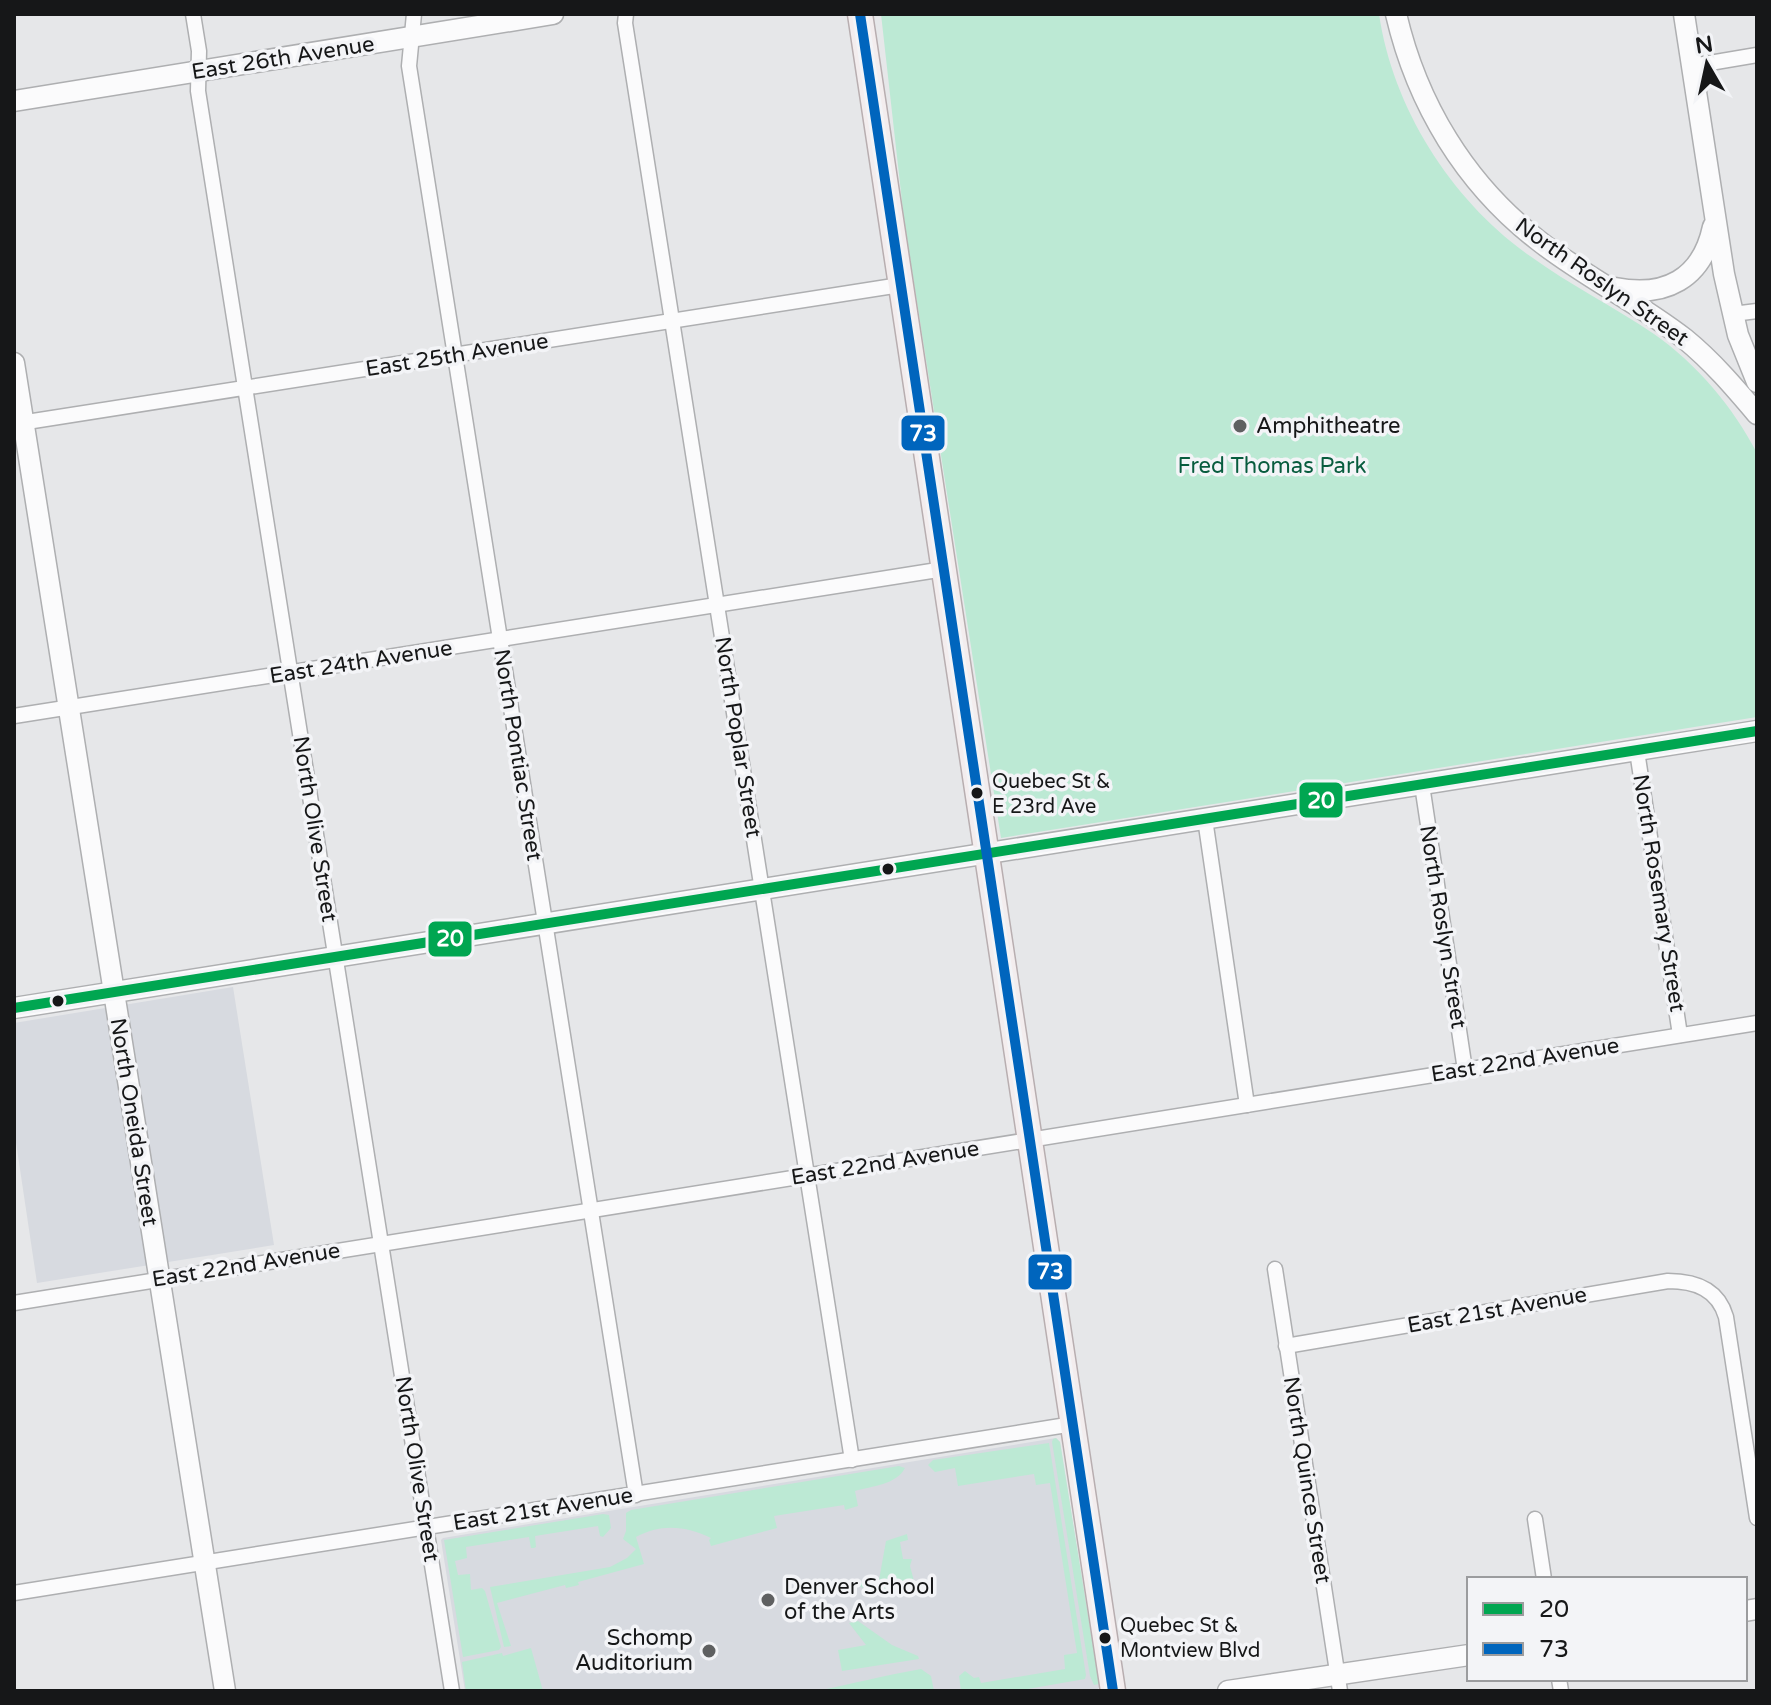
<svg xmlns="http://www.w3.org/2000/svg" width="1771" height="1705" viewBox="0 0 1771 1705" font-family="'Varela Round',sans-serif">
<style>
.built{fill:#d7dae0}
.green{fill:#bce9d4}
.lines{fill:none;stroke-linecap:round;stroke-linejoin:round}
.street-casing{stroke:#aeafb1;stroke-width:17}
.secondary-casing{stroke:#aeafb1;stroke-width:23}
.primary-casing{stroke:#b8aeb0;stroke-width:27}
.street{stroke:#fbfbfc;stroke-width:14}
.secondary{stroke:#fbfbfc;stroke-width:20}
.primary{stroke:#f3edee;stroke-width:24}
.bus-1-casing{stroke:#f3f4f7;stroke-width:16}
.bus-2-casing{stroke:#f3f4f7;stroke-width:16}
.bus-1{stroke:#00a651;stroke-width:10}
.bus-2{stroke:#0065bd;stroke-width:10}
.poi-dot{fill:#5f6061;stroke:#f3f4f7;stroke-width:3}
.bus-dot{fill:#161718;stroke:#f3f4f7;stroke-width:3}
.labels{text-anchor:middle;dominant-baseline:central;stroke-width:7;stroke-linejoin:round;paint-order:stroke}
.bus-label{font-size:20px;fill:#161718;stroke:#f3f4f7;text-anchor:start}
.street-label{font-size:22px;fill:#161718;stroke:#f3f4f7}
.poi-label{font-size:22px;fill:#161718;stroke:#f3f4f7;text-anchor:start}
.park-label{font-size:22px;fill:#085c3e;stroke:#f3f4f7}
.line-badge{stroke:#f3f4f7;stroke-width:3}
.badge-label{font-size:22px;text-anchor:middle;font-weight:bold;fill:#fff}
</style>
<rect width="100%" height="100%" fill="#e6e7e9"/>
<!-- built -->
<g class="built">
<path d="M 233,987 L 274,1245 L 37,1283 L 14,1129 L 14,1023 Z"/>
<path d="M 1056,1438 L 1060,1442 L 1099,1687 L 1097,1691 L 465,1691 L 441,1540 L 443,1538 Z"/>
</g>
<!-- green -->
<g class="green">
<path d="M 881,14 L 1379,14 C 1393,109 1452,201 1530,256 C 1570,285 1614,307 1654,334 C 1697,364 1733,407 1757,453 L 1757,717 L 1001,838 L 904,219 Z"/>
<path d="M 1056,1438 L 1060,1442 L 1099,1684 L 1094,1685 L 1090,1676 L 1052,1442 L 1053,1439 Z"/>
<path d="M 1049,1443 L 1086,1675 L 1085,1679 L 1016,1691 L 961,1691 L 959,1676 L 965,1671 L 974,1678 L 979,1677 L 981,1683 L 1065,1669 L 1064,1655 L 1077,1653 L 1050,1483 L 1036,1485 L 1034,1474 L 958,1486 L 955,1468 L 935,1472 L 928,1465 L 933,1460 Z"/>
<path d="M 899,1466 L 905,1468 C 896,1485 872,1486 855,1491 L 858,1506 L 845,1510 L 844,1505 L 774,1516 L 777,1528 L 711,1546 L 709,1540 L 711,1538 C 687,1526 661,1523 636,1537 L 644,1564 L 578,1582 L 579,1585 L 566,1588 L 565,1585 L 497,1603 L 511,1646 L 504,1647 L 490,1587 L 610,1567 L 627,1558 L 636,1549 L 623,1539 L 626,1531 L 626,1513 L 631,1510 Z"/>
<path d="M 603,1514 L 609,1515 L 611,1528 L 603,1537 L 600,1536 L 598,1526 L 535,1536 L 536,1547 L 534,1548 L 531,1548 L 529,1537 L 466,1547 L 467,1558 L 455,1561 L 458,1575 L 470,1574 L 471,1590 L 482,1588 L 485,1591 L 501,1647 L 499,1650 L 463,1657 L 444,1540 Z"/>
<path d="M 907,1534 L 908,1540 L 900,1542 L 903,1559 L 912,1559 L 910,1566 L 914,1581 L 892,1586 L 884,1593 L 867,1590 L 856,1584 L 879,1580 L 886,1541 Z"/>
<path d="M 858,1621 L 892,1645 L 918,1656 L 919,1659 L 842,1671 L 838,1650 L 866,1645 L 849,1623 Z"/>
<path d="M 531,1648 L 543,1691 L 466,1691 L 462,1662 L 502,1653 L 503,1656 Z"/>
<path d="M 921,1669 L 931,1676 L 934,1691 L 817,1691 C 851,1684 886,1675 921,1669 Z"/>
</g>
<g class="lines">
<defs>
<g id="street">
<path d="M 193,14 L 199,51 L 198,91 L 452,1691"/>
<path d="M 414,14 L 409,66 L 636,1495"/>
<path d="M 626,14 L 625,23 L 852,1460"/>
<path d="M 1692,66 L 1757,55"/>
<path d="M 1733,314 L 1757,311"/>
<path d="M 14,424 L 900,285"/>
<path d="M 14,716 L 944,569"/>
<path d="M 1637,751 L 1680,1035"/>
<path d="M 1422,785 L 1465,1070"/>
<path d="M 1205,819 L 1247,1105"/>
<path d="M 1275,1269 L 1340,1691"/>
<path d="M 14,1303 L 1757,1023"/>
<path d="M 1286,1346 L 1668,1281 C 1695,1281 1718,1289 1726,1317 L 1757,1518"/>
<path d="M 1535,1519 L 1544,1579"/>
<path d="M 14,1593 L 1073,1424"/>
<path d="M 1559,1679 L 1561,1691"/>
</g>
<g id="secondary">
<path d="M 1396,14 C 1417,104 1465,184 1539,241 C 1585,277 1639,303 1685,339 C 1712,361 1735,388 1757,414"/>
<path d="M 1684,14 L 1724,274 L 1738,335 L 1757,382"/>
<path d="M 14,101 L 553,14"/>
<path d="M 1615,288 C 1665,298 1702,279 1713,227"/>
<path d="M 14,363 L 225,1691"/>
<path d="M 14,1008 L 1757,731"/>
<path d="M 1745,1611 L 1757,1609"/>
<path d="M 1228,1691 L 1469,1655"/>
</g>
<path id="primary" d="M 860,14 L 1113,1691"/>
</defs>
<!-- street casing -->
<use href="#street" class="street-casing"/>
<!-- secondary casing -->
<use href="#secondary" class="secondary-casing"/>
<!-- primary casing -->
<use href="#primary" class="primary-casing"/>
<!-- street -->
<use href="#street" class="street"/>
<!-- secondary -->
<use href="#secondary" class="secondary"/>
<!-- primary -->
<use href="#primary" class="primary"/>
<defs>
<path id="bus-1" d="M 14,1008 L 1757,731"/>
<path id="bus-2" d="M 860,14 L 1113,1691"/>
</defs>
<!-- bus-1 casing -->
<use href="#bus-1" class="bus-1-casing"/>
<!-- bus-2 casing -->
<use href="#bus-2" class="bus-2-casing"/>
<!-- bus-1 -->
<use href="#bus-1" class="bus-1"/>
<!-- bus-2 -->
<use href="#bus-2" class="bus-2"/>
</g>
<!-- markers -->
<g class="poi-dot">
<circle cx="1240" cy="426" r="8"/>
<circle cx="768" cy="1600" r="8"/>
<circle cx="709" cy="1651" r="8"/>
</g>
<g class="bus-dot">
<circle cx="977" cy="793" r="7"/>
<circle cx="888" cy="869" r="7"/>
<circle cx="58" cy="1001" r="7"/>
<circle cx="1105" cy="1638" r="7"/>
</g>
<g class="labels">
<!-- bus labels -->
<g class="bus-label">
<text x="992" y="782">Quebec St &amp;<tspan x="992" dy="25">E 23rd Ave</tspan></text>
<text x="1120" y="1626">Quebec St &amp;<tspan x="1120" dy="25">Montview Blvd</tspan></text>
</g>
<!-- street labels -->
<g class="street-label">
<text transform="translate(283 58) rotate(-9)">East 26th Avenue</text>
<text transform="translate(1602 282) rotate(35)">North Roslyn Street</text>
<text transform="translate(457 355) rotate(-9)">East 25th Avenue</text>
<text transform="translate(361 662) rotate(-9)">East 24th Avenue</text>
<text transform="translate(738 737) rotate(81)">North Poplar Street</text>
<text transform="translate(518 755) rotate(81)">North Pontiac Street</text>
<text transform="translate(315 829) rotate(81)">North Olive Street</text>
<text transform="translate(1659 893) rotate(81)">North Rosemary Street</text>
<text transform="translate(1443 927) rotate(81)">North Roslyn Street</text>
<text transform="translate(1525 1060) rotate(-9)">East 22nd Avenue</text>
<text transform="translate(134 1122) rotate(81)">North Oneida Street</text>
<text transform="translate(885 1163) rotate(-9)">East 22nd Avenue</text>
<text transform="translate(246 1265) rotate(-9)">East 22nd Avenue</text>
<text transform="translate(1497 1310) rotate(-10)">East 21st Avenue</text>
<text transform="translate(417 1469) rotate(81)">North Olive Street</text>
<text transform="translate(1307 1480) rotate(81)">North Quince Street</text>
<text transform="translate(543 1509) rotate(-9)">East 21st Avenue</text>
</g>
<!-- poi labels -->
<g class="poi-label">
<text x="1256" y="426">Amphitheatre</text>
<text x="784" y="1587">Denver School<tspan x="784" dy="25">of the Arts</tspan></text>
<text x="693" y="1638" text-anchor="end">Schomp<tspan x="693" dy="25">Auditorium</tspan></text>
</g>
<!-- park labels -->
<g class="park-label">
<text x="1272" y="466">Fred Thomas Park</text>
</g>
</g>
<g class="line-badge">
<rect x="900" y="414" width="46" height="38" rx="8" fill="#0065bd"/>
<rect x="1298" y="781" width="46" height="38" rx="8" fill="#00a651"/>
<rect x="427" y="920" width="46" height="38" rx="8" fill="#00a651"/>
<rect x="1027" y="1253" width="46" height="38" rx="8" fill="#0065bd"/>
</g>
<g class="badge-label">
<text x="923" y="441">73</text>
<text x="1321" y="808">20</text>
<text x="450" y="946">20</text>
<text x="1050" y="1279">73</text>
</g>
<!-- border -->
<rect width="1771" height="1705" fill="none" stroke="#161718" stroke-width="32"/>
<!-- legend -->
<rect x="1467" y="1577" width="280" height="104" fill="#f3f4f7" stroke="#9b9c9e" stroke-width="2"/>
<rect x="1483" y="1603" width="40" height="12" fill="#00a651" stroke="#9b9c9e" stroke-width="2"/>
<text x="1539" y="1617" font-size="24" fill="#161718">20</text>
<rect x="1483" y="1643" width="40" height="12" fill="#0065bd" stroke="#9b9c9e" stroke-width="2"/>
<text x="1539" y="1657" font-size="24" fill="#161718">73</text>
<!-- north arrow -->
<g transform="translate(1707 64) rotate(351)" stroke="#f3f4f7" stroke-width="6" paint-order="stroke">
<path d="M0-6L14 30L0 20L-14 30Z" fill="#161718"/>
<text y="-12" font-size="22" font-weight="bold" text-anchor="middle" fill="#161718">N</text>
</g>
</svg>
